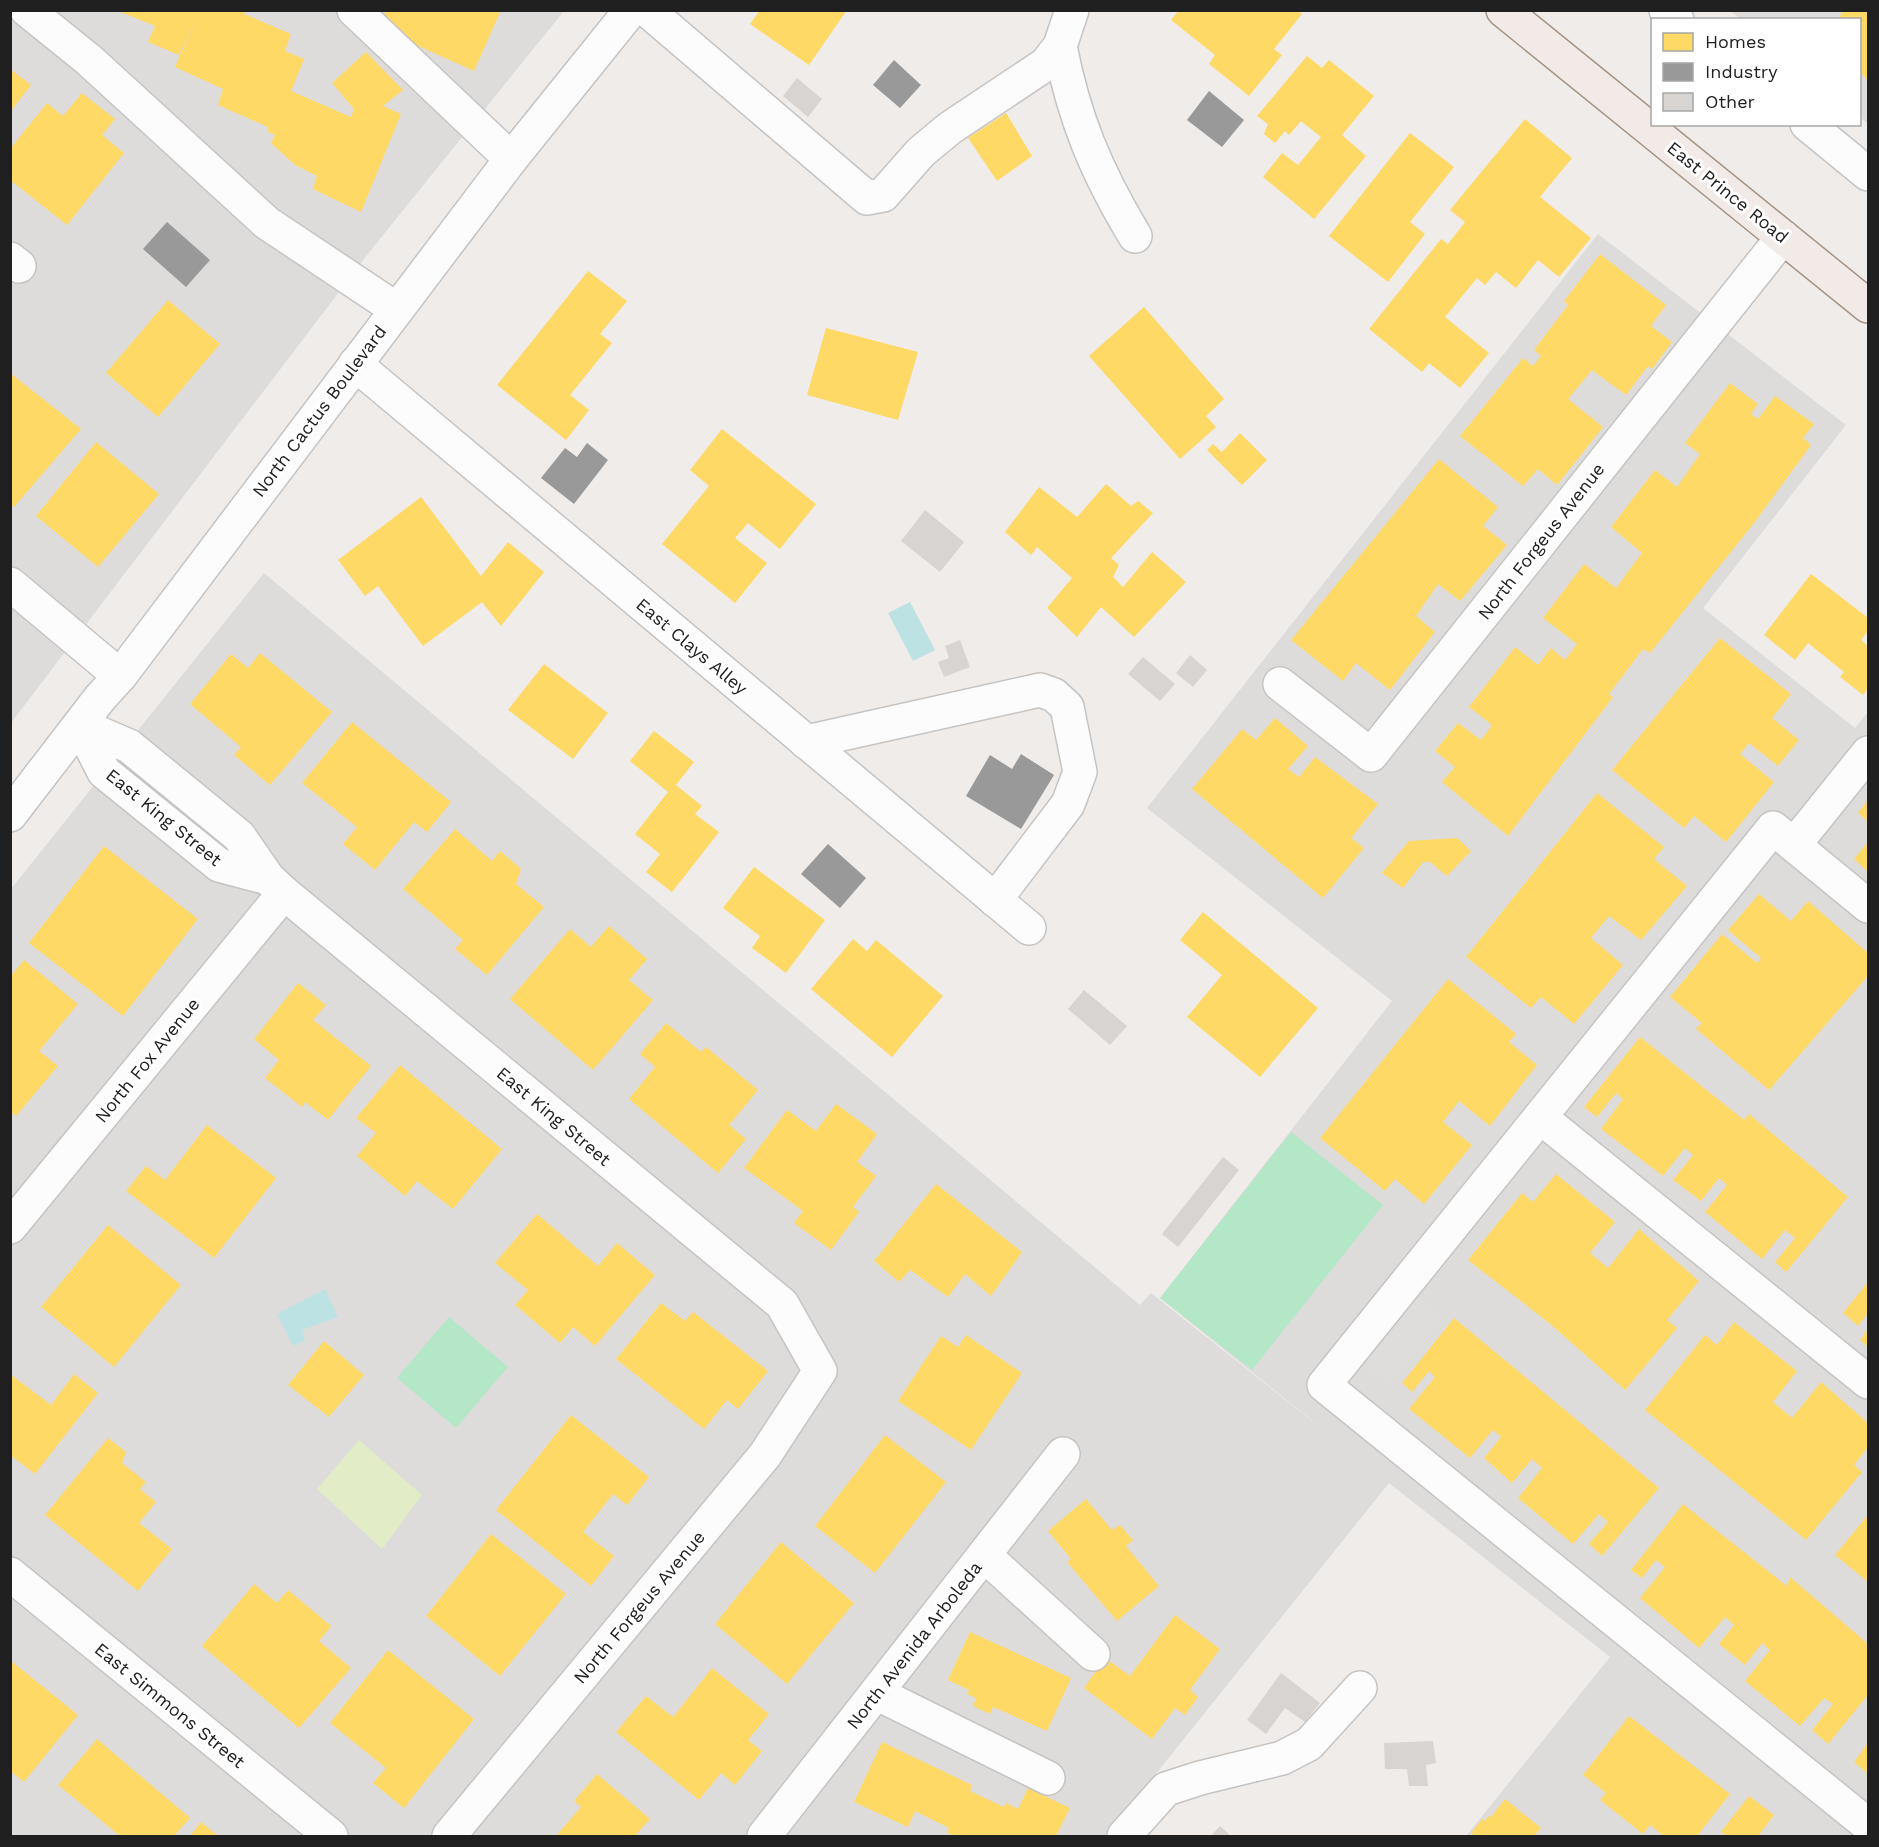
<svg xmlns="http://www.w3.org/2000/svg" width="1879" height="1847" viewBox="0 0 1879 1847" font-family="'Work Sans',sans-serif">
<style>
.residential{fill:#dedcdb}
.grass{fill:#e2edc7}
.pitch{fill:#b3e7c8}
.parking{fill:#dfdddc}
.water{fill:#bce2e3}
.homes{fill:#ffd966}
.industry{fill:#999}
.building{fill:#d7d4d2}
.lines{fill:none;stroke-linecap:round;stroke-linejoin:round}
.minor-casing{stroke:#c6c4c3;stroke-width:36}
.major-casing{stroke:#a69585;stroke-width:36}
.minor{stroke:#fdfcfc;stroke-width:33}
.major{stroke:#f2eae6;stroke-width:33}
.labels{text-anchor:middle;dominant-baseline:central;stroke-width:6;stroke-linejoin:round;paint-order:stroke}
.street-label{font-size:18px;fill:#202020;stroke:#fff}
</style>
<rect width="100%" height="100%" fill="#efece9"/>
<!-- residential -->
<g class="residential">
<path d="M 11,11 L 564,11 L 371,250 L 11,723 Z"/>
<path d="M 1730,11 L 1868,11 L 1868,124 L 1860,117 L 1860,20 L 1741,19 Z"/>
<path d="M 1598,234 L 1846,425 L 1703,608 L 1855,728 L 1868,712 L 1868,1836 L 1466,1836 L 1610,1657 L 1389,1483 L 1106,1836 L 11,1836 L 10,890 L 264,573 L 1140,1305 L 1151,1293 L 1340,1443 L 1160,1298 L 1392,1001 L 1147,808 Z"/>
</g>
<!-- grass -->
<path class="grass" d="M 359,1440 L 422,1495 L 382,1549 L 317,1489 Z"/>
<!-- pitch -->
<g class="pitch">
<path d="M 1291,1132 L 1383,1205 L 1252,1370 L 1160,1298 Z"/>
<path d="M 449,1317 L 508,1367 L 456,1428 L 397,1378 Z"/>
</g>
<!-- parking -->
<path class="parking" d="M 1412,1291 L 1445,1317 L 1390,1387 L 1357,1361 Z"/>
<!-- water -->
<g class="water">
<path d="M 910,602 L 935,650 L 913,661 L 888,613 Z"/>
<path d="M 325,1289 L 338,1317 L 302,1330 L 305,1340 L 293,1346 L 277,1314 Z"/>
</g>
<!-- homes -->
<g class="homes">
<path d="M 246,10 L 244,14 L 291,34 L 285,51 L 304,59 L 291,91 L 351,117 L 354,109 L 332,83 L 366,52 L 403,90 L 383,106 L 401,114 L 361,212 L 313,189 L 317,176 L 295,165 L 271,143 L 275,135 L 268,132 L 268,127 L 218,105 L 223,89 L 175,67 L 195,22 L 179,55 L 148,42 L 155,26 L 118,11 Z"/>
<path d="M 386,10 L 501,10 L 474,71 L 378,28 Z"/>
<path d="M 760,10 L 847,10 L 809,65 L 750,24 Z"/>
<path d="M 1179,10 L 1297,10 L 1302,14 L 1274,49 L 1282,55 L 1249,96 L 1209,64 L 1215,55 L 1171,20 Z"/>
<path d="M 1844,10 L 1868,10 L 1868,80 L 1860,72 L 1860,20 L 1837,20 Z"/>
<path d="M 1307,56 L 1322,68 L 1329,60 L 1374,96 L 1342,135 L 1366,156 L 1314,219 L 1263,177 L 1282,153 L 1298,165 L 1321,137 L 1301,121 L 1289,135 L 1285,131 L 1275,143 L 1264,134 L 1268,124 L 1257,116 Z"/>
<path d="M 10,69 L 31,85 L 10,112 Z"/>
<path d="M 82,93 L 115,119 L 102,135 L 124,153 L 67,225 L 10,180 L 10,149 L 47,103 L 63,116 Z"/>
<path d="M 1006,113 L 1032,156 L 997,181 L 968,138 Z"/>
<path d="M 1525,119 L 1572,158 L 1540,197 L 1591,238 L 1559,277 L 1538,260 L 1516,288 L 1496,272 L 1485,285 L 1477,278 L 1445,317 L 1489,353 L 1460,388 L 1429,363 L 1422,372 L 1369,329 L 1441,239 L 1448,244 L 1465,222 L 1450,210 Z"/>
<path d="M 1410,133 L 1454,167 L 1410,222 L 1425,234 L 1388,282 L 1329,236 Z"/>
<path d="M 1600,254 L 1666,305 L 1651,326 L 1672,342 L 1652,369 L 1648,366 L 1626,395 L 1592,370 L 1568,399 L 1603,427 L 1557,485 L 1538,469 L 1523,486 L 1460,436 L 1523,358 L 1533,366 L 1541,356 L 1534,350 L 1568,305 L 1564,301 Z"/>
<path d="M 588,271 L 627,301 L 600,334 L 612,343 L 570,395 L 589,410 L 566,440 L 497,385 Z"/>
<path d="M 168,300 L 220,344 L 158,417 L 106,373 Z"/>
<path d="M 1144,307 L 1224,399 L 1206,416 L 1216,427 L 1180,459 L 1089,356 Z"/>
<path d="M 826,328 L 918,352 L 898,420 L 807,395 Z"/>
<path d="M 10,373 L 81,429 L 14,507 L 10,504 Z"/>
<path d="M 1730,383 L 1758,404 L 1751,414 L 1758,419 L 1775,396 L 1814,424 L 1803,438 L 1811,445 L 1754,523 L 1650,653 L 1643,649 L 1609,694 L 1613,697 L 1508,836 L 1442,782 L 1455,767 L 1435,751 L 1458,723 L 1481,740 L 1492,725 L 1469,707 L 1515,647 L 1538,665 L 1551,648 L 1565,660 L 1577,644 L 1543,618 L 1584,564 L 1616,588 L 1642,553 L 1611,527 L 1655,470 L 1677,487 L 1700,454 L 1685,443 Z"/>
<path d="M 722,429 L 816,504 L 780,549 L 748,523 L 735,538 L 767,563 L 735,603 L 662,544 L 709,486 L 690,470 Z"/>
<path d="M 1240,433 L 1267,460 L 1242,485 L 1207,450 L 1213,444 L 1222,452 Z"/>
<path d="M 96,442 L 159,494 L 98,567 L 36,516 Z"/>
<path d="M 1439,459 L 1498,507 L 1483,526 L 1507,545 L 1460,601 L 1438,584 L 1416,616 L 1435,632 L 1390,690 L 1356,663 L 1343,681 L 1291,640 Z"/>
<path d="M 1106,484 L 1131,506 L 1138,501 L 1153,513 L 1111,558 L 1119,565 L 1113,577 L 1123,587 L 1152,552 L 1186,582 L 1134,637 L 1101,607 L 1077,637 L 1047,608 L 1072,578 L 1037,547 L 1031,555 L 1005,532 L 1039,487 L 1077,517 Z"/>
<path d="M 421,497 L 481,576 L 508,542 L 544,572 L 501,626 L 482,602 L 423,646 L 378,586 L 365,596 L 338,560 Z"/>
<path d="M 1811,574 L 1868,618 L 1868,631 L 1861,640 L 1868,646 L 1868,688 L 1863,695 L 1840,677 L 1844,672 L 1808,643 L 1795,660 L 1764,635 Z"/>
<path d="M 1720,638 L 1791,694 L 1772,718 L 1799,740 L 1778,766 L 1749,743 L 1740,754 L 1774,782 L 1726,842 L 1694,816 L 1684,828 L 1612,770 Z"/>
<path d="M 260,653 L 332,712 L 270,785 L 234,755 L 241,747 L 190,704 L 231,654 L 248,668 Z"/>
<path d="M 544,664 L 608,713 L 573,759 L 508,710 Z"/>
<path d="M 1275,718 L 1308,746 L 1288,769 L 1299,777 L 1315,757 L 1378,804 L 1351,838 L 1364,848 L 1323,898 L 1192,789 L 1242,729 L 1256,740 Z"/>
<path d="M 352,722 L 451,802 L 427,832 L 414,822 L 375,870 L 343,844 L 357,827 L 302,783 Z"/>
<path d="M 654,731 L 694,762 L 676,785 L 702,806 L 695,814 L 719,832 L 672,892 L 646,872 L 660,854 L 635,834 L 668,792 L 630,761 Z"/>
<path d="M 1597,793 L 1664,847 L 1654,859 L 1687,886 L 1641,940 L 1609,916 L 1591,938 L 1623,965 L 1574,1024 L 1541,997 L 1531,1008 L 1466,957 Z"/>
<path d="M 1868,800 L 1868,822 L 1858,813 Z"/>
<path d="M 455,829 L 492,861 L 500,851 L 521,869 L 516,884 L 544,907 L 487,975 L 455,949 L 463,940 L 403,889 Z"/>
<path d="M 1457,838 L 1471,851 L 1447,876 L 1430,862 L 1423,862 L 1403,888 L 1382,873 L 1409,841 Z"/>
<path d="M 1868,842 L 1868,872 L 1854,859 Z"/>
<path d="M 104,846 L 198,919 L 123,1016 L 29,943 Z"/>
<path d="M 754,867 L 825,920 L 786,973 L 752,948 L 760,936 L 723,908 Z"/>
<path d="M 1759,894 L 1791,921 L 1808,901 L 1868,953 L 1868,976 L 1769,1090 L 1696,1029 L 1702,1023 L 1670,997 L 1722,934 L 1757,963 L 1761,958 L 1728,930 Z"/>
<path d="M 1203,912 L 1318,1008 L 1260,1077 L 1187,1017 L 1222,975 L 1180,940 Z"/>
<path d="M 609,926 L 647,959 L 629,980 L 653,1000 L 593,1070 L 510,999 L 570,929 L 591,947 Z"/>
<path d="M 853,939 L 867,951 L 876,940 L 943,996 L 892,1057 L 811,989 Z"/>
<path d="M 24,960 L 78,1004 L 39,1051 L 58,1066 L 16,1116 L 10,1111 L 10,977 Z"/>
<path d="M 1448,979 L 1516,1034 L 1509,1042 L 1537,1065 L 1490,1126 L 1459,1101 L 1443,1122 L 1472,1145 L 1424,1204 L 1395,1179 L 1385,1191 L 1320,1138 Z"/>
<path d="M 298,983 L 326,1005 L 313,1020 L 371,1066 L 328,1120 L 305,1102 L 302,1107 L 265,1078 L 279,1060 L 254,1039 Z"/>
<path d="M 666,1023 L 701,1052 L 706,1047 L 758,1090 L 729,1125 L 746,1139 L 718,1173 L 629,1099 L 655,1067 L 640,1054 Z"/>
<path d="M 1640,1037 L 1744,1120 L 1749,1114 L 1848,1197 L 1786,1272 L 1775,1262 L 1795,1238 L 1785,1230 L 1762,1259 L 1705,1212 L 1727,1185 L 1719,1178 L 1701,1201 L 1673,1180 L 1693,1155 L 1685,1148 L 1663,1176 L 1601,1129 L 1623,1099 L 1616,1093 L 1597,1117 L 1584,1107 Z"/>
<path d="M 400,1065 L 502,1149 L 453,1209 L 417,1181 L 405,1196 L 357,1156 L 376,1133 L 356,1118 Z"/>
<path d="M 836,1104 L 877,1134 L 857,1162 L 876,1176 L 853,1207 L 859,1212 L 831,1250 L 794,1223 L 803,1211 L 744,1168 L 787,1110 L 816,1131 Z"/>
<path d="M 207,1125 L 276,1178 L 214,1258 L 126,1191 L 146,1166 L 165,1180 Z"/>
<path d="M 1556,1174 L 1615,1222 L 1590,1253 L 1608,1268 L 1639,1229 L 1699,1281 L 1667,1320 L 1677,1328 L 1625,1390 L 1549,1323 L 1468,1260 L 1522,1193 L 1533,1202 Z"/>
<path d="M 936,1184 L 1022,1252 L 991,1296 L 965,1274 L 948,1297 L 910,1270 L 899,1282 L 874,1261 Z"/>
<path d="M 537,1214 L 598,1266 L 617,1243 L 655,1275 L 595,1346 L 573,1327 L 560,1343 L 515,1305 L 528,1290 L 495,1263 Z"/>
<path d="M 108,1225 L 181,1285 L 114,1367 L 41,1307 Z"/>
<path d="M 1868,1282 L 1868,1313 L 1858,1326 L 1843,1313 Z"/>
<path d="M 661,1303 L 685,1321 L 693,1312 L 768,1371 L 738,1409 L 727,1400 L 704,1429 L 616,1359 Z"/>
<path d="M 1454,1318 L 1659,1488 L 1602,1556 L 1589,1544 L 1608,1522 L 1599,1514 L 1573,1544 L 1518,1498 L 1542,1468 L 1532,1459 L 1512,1483 L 1484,1458 L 1501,1437 L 1493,1430 L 1470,1458 L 1409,1409 L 1435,1377 L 1429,1371 L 1412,1392 L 1402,1383 Z"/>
<path d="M 1734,1322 L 1797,1371 L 1773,1402 L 1792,1418 L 1821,1382 L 1868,1423 L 1868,1447 L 1854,1465 L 1862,1472 L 1806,1540 L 1645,1410 L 1705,1335 L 1717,1345 Z"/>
<path d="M 1868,1329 L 1868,1347 L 1860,1340 Z"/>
<path d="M 966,1335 L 1022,1373 L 971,1450 L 898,1401 L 941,1336 L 958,1347 Z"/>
<path d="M 324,1341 L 364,1375 L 329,1417 L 288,1385 Z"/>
<path d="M 10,1374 L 51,1405 L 74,1374 L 98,1393 L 35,1474 L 10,1455 Z"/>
<path d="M 571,1415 L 649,1477 L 627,1505 L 613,1494 L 583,1532 L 614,1556 L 591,1586 L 496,1510 Z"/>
<path d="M 885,1435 L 946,1482 L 875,1573 L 815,1526 Z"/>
<path d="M 108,1438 L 126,1452 L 122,1463 L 146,1482 L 140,1489 L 156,1502 L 139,1523 L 172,1549 L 138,1591 L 45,1515 Z"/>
<path d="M 1086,1499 L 1112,1530 L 1120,1525 L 1133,1540 L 1126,1546 L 1159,1586 L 1117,1621 L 1067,1562 L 1071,1559 L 1048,1531 Z"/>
<path d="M 1683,1504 L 1787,1586 L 1790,1577 L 1868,1644 L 1868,1695 L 1828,1744 L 1812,1730 L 1833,1704 L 1824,1698 L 1800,1726 L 1745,1681 L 1770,1650 L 1762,1643 L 1745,1665 L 1719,1644 L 1734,1625 L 1725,1617 L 1699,1648 L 1640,1598 L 1665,1567 L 1656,1560 L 1642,1578 L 1631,1570 Z"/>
<path d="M 1868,1515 L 1868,1582 L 1835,1555 Z"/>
<path d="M 491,1534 L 566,1594 L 500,1676 L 426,1616 Z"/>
<path d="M 781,1542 L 854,1603 L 787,1684 L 715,1624 Z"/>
<path d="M 254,1584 L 277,1603 L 288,1590 L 331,1626 L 319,1641 L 351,1668 L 299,1728 L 202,1646 Z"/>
<path d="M 1175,1615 L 1220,1649 L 1190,1690 L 1198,1697 L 1185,1715 L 1175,1708 L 1152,1739 L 1084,1688 L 1105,1658 L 1130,1676 Z"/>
<path d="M 970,1632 L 1071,1678 L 1047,1731 L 993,1707 L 990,1714 L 973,1706 L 976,1698 L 967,1694 L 969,1690 L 948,1680 Z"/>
<path d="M 388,1650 L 474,1719 L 404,1808 L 373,1783 L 386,1768 L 330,1723 Z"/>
<path d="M 10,1660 L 78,1715 L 24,1782 L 10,1771 Z"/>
<path d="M 712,1668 L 769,1714 L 748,1740 L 762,1751 L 735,1785 L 721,1773 L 699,1800 L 616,1732 L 646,1696 L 673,1717 Z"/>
<path d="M 1629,1716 L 1730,1794 L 1697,1836 L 1664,1836 L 1650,1825 L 1643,1834 L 1600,1800 L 1606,1793 L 1583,1775 Z"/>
<path d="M 97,1739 L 190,1818 L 174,1836 L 120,1836 L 58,1785 Z"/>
<path d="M 882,1742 L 972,1785 L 970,1791 L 1004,1807 L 1006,1803 L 1018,1809 L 1028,1788 L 1070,1808 L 1056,1836 L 955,1836 L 947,1833 L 949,1828 L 915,1811 L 908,1827 L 854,1802 Z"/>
<path d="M 1868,1743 L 1868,1774 L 1854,1762 Z"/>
<path d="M 597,1774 L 650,1819 L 635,1836 L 556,1836 L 581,1807 L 574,1801 Z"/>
<path d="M 1749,1796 L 1774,1815 L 1759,1835 L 1760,1836 L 1727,1836 L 1721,1832 Z"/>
<path d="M 1505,1799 L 1541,1828 L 1534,1836 L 1476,1836 L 1471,1833 L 1482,1819 L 1484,1821 L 1489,1816 L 1491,1817 Z"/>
<path d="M 201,1822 L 218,1836 L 190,1836 Z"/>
</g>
<!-- industry -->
<g class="industry">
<path d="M 894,60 L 921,85 L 900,108 L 873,85 Z"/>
<path d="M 1209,91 L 1244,120 L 1222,147 L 1187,120 Z"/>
<path d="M 167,222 L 210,260 L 186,287 L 143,249 Z"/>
<path d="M 587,443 L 608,460 L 574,504 L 541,478 L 565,448 L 577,457 Z"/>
<path d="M 1021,754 L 1054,775 L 1021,829 L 966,796 L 990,755 L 1012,769 Z"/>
<path d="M 828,844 L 866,878 L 840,908 L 801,874 Z"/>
</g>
<!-- building -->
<g class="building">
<path d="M 797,78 L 822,99 L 808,117 L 783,96 Z"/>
<path d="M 925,510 L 964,542 L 940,572 L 901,541 Z"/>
<path d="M 960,640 L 970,667 L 944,677 L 938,662 L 949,658 L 945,646 Z"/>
<path d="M 1190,655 L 1207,670 L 1193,687 L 1176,673 Z"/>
<path d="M 1143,657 L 1175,684 L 1160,701 L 1128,674 Z"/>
<path d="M 1084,990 L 1127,1026 L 1110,1045 L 1068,1009 Z"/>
<path d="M 1223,1157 L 1239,1170 L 1178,1247 L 1162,1234 Z"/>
<path d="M 1281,1673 L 1320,1703 L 1305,1722 L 1285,1708 L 1266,1734 L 1247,1720 Z"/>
<path d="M 1433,1741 L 1436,1763 L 1426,1765 L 1428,1786 L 1409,1786 L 1407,1769 L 1385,1769 L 1384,1743 Z"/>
<path d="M 1220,1826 L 1231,1836 L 1211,1836 Z"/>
</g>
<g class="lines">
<defs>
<g id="minor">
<path d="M 27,10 L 89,60 L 267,223 L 396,309"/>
<path d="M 354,10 L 511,159"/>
<path d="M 647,10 L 867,198 L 883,195 L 921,152 L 950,128 L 1046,64 L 1060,46 L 1072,10"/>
<path d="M 1666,10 L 1677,20"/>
<path d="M 1060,46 C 1074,119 1097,173 1135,236"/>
<path d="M 1807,124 L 1868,174"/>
<path d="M 10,259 L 19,266"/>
<path d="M 355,364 L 1029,928"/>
<path d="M 10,584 L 120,676"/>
<path d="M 1280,684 L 1371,755 L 1783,237"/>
<path d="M 806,742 L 1040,690 L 1054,695 L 1067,707 L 1080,772 L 1068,804 L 995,900"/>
<path d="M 10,815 L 100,698 L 120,676 L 511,159 L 631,10"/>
<path d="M 1794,845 L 1868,753"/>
<path d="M 268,878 L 219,865 L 104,772 L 80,725 L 129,746 L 239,836 L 268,878 L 284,893 L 782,1304 L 820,1371 L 765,1455 L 449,1836"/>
<path d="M 1868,906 L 1773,828 L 1324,1385 L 1868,1825"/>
<path d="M 1540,1117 L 1868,1382"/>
<path d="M 10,1227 L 284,893"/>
<path d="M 984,1555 L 1093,1654"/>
<path d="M 10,1574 L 331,1836"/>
<path d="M 876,1693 L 1048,1778"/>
<path d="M 764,1836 L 1063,1454"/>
<path d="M 1124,1836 L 1166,1789 L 1200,1778 L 1282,1758 L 1309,1744 L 1360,1688"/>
</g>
<path id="major" d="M 1503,10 L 1868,306"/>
</defs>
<!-- minor casing -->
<use href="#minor" class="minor-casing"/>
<!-- major casing -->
<use href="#major" class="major-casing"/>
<!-- minor -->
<use href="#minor" class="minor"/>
<!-- major -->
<use href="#major" class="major"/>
</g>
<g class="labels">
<!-- street labels -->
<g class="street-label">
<text transform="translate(1728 192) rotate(39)">East Prince Road</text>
<text transform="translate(319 411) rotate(-53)">North Cactus Boulevard</text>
<text transform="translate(1541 541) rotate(-52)">North Forgeus Avenue</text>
<text transform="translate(692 646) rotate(40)">East Clays Alley</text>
<text transform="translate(164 817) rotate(39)">East King Street</text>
<text transform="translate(147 1060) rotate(-51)">North Fox Avenue</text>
<text transform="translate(554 1116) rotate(40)">East King Street</text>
<text transform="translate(639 1607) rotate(-50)">North Forgeus Avenue</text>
<text transform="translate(914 1645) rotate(-52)">North Avenida Arboleda</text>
<text transform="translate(170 1705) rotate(39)">East Simmons Street</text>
</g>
</g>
<!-- border -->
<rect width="1879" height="1847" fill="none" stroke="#202020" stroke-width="24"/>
<!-- legend -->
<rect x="1651" y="18" width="210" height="108" fill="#ffffff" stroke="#a6a6a6" stroke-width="1.5"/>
<rect x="1663" y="33" width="30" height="18" fill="#ffd966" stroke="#a6a6a6" stroke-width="1.5"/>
<text x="1705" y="48" font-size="18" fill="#202020">Homes</text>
<rect x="1663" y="63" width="30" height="18" fill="#999999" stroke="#a6a6a6" stroke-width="1.5"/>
<text x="1705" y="78" font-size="18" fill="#202020">Industry</text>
<rect x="1663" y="93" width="30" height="18" fill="#d7d4d2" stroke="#a6a6a6" stroke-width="1.5"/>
<text x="1705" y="108" font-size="18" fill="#202020">Other</text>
</svg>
